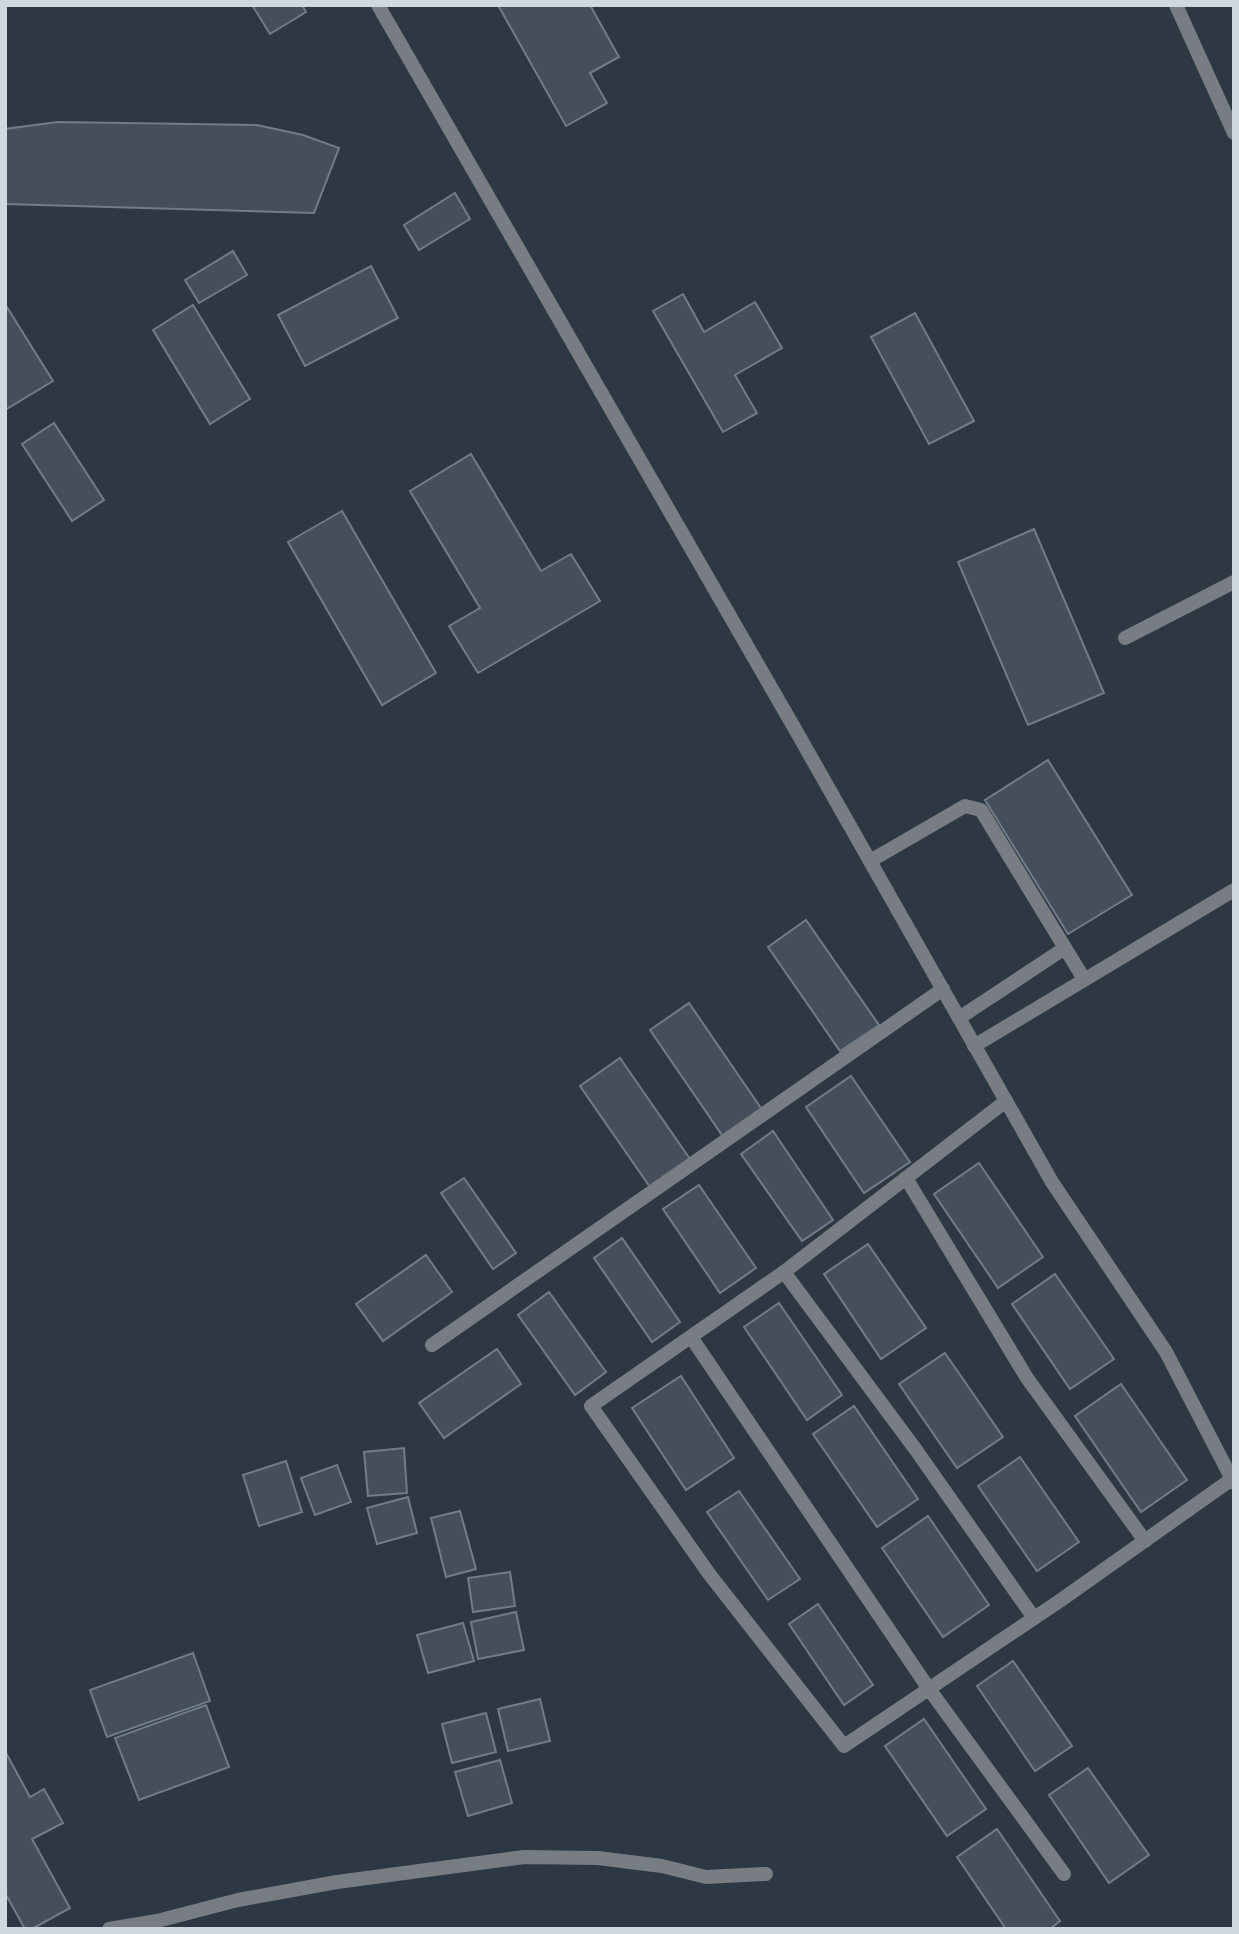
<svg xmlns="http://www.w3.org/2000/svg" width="1239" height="1934" viewBox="0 0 1239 1934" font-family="Signika,sans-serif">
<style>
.building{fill:#444f5b;stroke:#707c89;stroke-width:2}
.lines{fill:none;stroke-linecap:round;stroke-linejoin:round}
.street{stroke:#787d83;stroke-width:14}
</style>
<rect width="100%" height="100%" fill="#2d3843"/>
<!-- building -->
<g class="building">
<path d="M 252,5 L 302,5 L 306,12 L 270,34 Z"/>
<path d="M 498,5 L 590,5 L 619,57 L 590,73 L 607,103 L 566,126 Z"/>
<path d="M 58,122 L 257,125 L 303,135 L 339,148 L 314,213 L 5,204 L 5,129 Z"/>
<path d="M 455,193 L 470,219 L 419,250 L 404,225 Z"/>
<path d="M 233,251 L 247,275 L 199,303 L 185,280 Z"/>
<path d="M 371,266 L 398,318 L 305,366 L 278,315 Z"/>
<path d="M 683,294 L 704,332 L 755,302 L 782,348 L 735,375 L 757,413 L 723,432 L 653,311 Z"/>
<path d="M 5,304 L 53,381 L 5,410 Z"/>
<path d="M 193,305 L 250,399 L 210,424 L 153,330 Z"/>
<path d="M 915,313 L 974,421 L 929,444 L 871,337 Z"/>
<path d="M 54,423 L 104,500 L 72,521 L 22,444 Z"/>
<path d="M 471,454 L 541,571 L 571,554 L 600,601 L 478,673 L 449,626 L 480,608 L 410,491 Z"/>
<path d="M 342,511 L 436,673 L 382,705 L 288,542 Z"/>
<path d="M 1034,529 L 1104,693 L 1028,725 L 958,562 Z"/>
<path d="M 1048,760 L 1132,895 L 1068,934 L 985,800 Z"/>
<path d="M 806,920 L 879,1025 L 840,1051 L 768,947 Z"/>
<path d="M 689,1003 L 763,1111 L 724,1138 L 650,1030 Z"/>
<path d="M 620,1058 L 690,1159 L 650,1187 L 580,1086 Z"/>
<path d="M 851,1076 L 910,1162 L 864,1193 L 806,1107 Z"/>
<path d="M 773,1131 L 833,1220 L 802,1241 L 741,1154 Z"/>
<path d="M 979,1163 L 1043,1257 L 998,1288 L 934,1194 Z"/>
<path d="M 464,1178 L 516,1253 L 493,1269 L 441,1193 Z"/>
<path d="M 699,1185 L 756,1268 L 720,1293 L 663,1209 Z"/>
<path d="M 622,1238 L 680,1322 L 652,1342 L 594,1258 Z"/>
<path d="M 868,1244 L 926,1328 L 881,1359 L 824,1274 Z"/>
<path d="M 426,1255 L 452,1292 L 383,1341 L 356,1304 Z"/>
<path d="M 1055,1274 L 1114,1359 L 1070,1389 L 1012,1304 Z"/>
<path d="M 549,1292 L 606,1372 L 575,1395 L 518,1315 Z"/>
<path d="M 779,1303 L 842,1395 L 807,1420 L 744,1327 Z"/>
<path d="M 497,1349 L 521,1384 L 444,1438 L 419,1403 Z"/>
<path d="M 945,1353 L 1003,1437 L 957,1468 L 899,1384 Z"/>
<path d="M 681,1376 L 734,1458 L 686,1490 L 632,1408 Z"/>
<path d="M 1121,1384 L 1187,1480 L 1141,1512 L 1075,1416 Z"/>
<path d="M 854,1406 L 918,1499 L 877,1527 L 813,1434 Z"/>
<path d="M 404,1448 L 407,1493 L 368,1496 L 364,1452 Z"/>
<path d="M 1020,1457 L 1079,1542 L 1037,1571 L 978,1486 Z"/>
<path d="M 286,1461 L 302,1512 L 259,1526 L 243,1475 Z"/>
<path d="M 337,1465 L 351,1502 L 315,1515 L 301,1478 Z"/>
<path d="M 739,1491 L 800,1579 L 768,1600 L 707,1512 Z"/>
<path d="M 408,1497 L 417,1533 L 377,1544 L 367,1508 Z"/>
<path d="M 460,1511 L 476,1569 L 446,1577 L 431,1518 Z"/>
<path d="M 928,1516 L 989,1605 L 943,1637 L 882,1548 Z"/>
<path d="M 510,1572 L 515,1606 L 473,1612 L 468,1578 Z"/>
<path d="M 818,1604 L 873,1685 L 844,1705 L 789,1624 Z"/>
<path d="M 516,1612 L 524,1650 L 478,1659 L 471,1622 Z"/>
<path d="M 463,1623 L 474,1661 L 428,1673 L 417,1635 Z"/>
<path d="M 193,1653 L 210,1701 L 107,1737 L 90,1690 Z"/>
<path d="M 1013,1661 L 1072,1746 L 1035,1771 L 977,1686 Z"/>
<path d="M 540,1699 L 550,1741 L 508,1751 L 498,1709 Z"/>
<path d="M 206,1705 L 229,1767 L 139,1800 L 115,1738 Z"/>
<path d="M 486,1713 L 496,1752 L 452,1763 L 442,1724 Z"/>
<path d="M 924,1719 L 986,1809 L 947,1836 L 885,1746 Z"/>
<path d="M 5,1751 L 30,1797 L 44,1789 L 63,1823 L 32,1839 L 70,1908 L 32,1929 L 25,1929 L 5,1893 Z"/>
<path d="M 500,1760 L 512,1803 L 468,1816 L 455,1772 Z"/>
<path d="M 1088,1768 L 1149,1855 L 1109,1883 L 1049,1795 Z"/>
<path d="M 997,1829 L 1060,1921 L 1050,1929 L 1006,1929 L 957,1857 Z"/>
</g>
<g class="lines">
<!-- street -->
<g class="street">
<path d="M 378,5 L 795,729 L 1052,1182 L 1166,1352 L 1234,1483"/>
<path d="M 1176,5 L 1234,133"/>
<path d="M 1125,638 L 1234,582"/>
<path d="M 870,861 L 965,806 L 981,810 L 1084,979"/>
<path d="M 959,1018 L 1065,948"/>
<path d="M 974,1046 L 1234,890"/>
<path d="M 1006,1101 L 784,1272 L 591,1406 L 710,1575 L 844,1746 L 1061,1600 L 1232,1479"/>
<path d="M 906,1178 L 1027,1378 L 1145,1541"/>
<path d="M 784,1272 L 916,1450 L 1034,1618"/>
<path d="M 691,1337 L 929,1689 L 1064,1874"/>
<path d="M 432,1345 L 943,989"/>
<path d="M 109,1929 L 157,1921 L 238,1900 L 337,1882 L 524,1857 L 598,1858 L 662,1866 L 706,1877 L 766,1874"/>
</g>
</g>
<!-- border -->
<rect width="1239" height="1934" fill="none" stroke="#d0d7de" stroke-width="14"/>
</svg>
